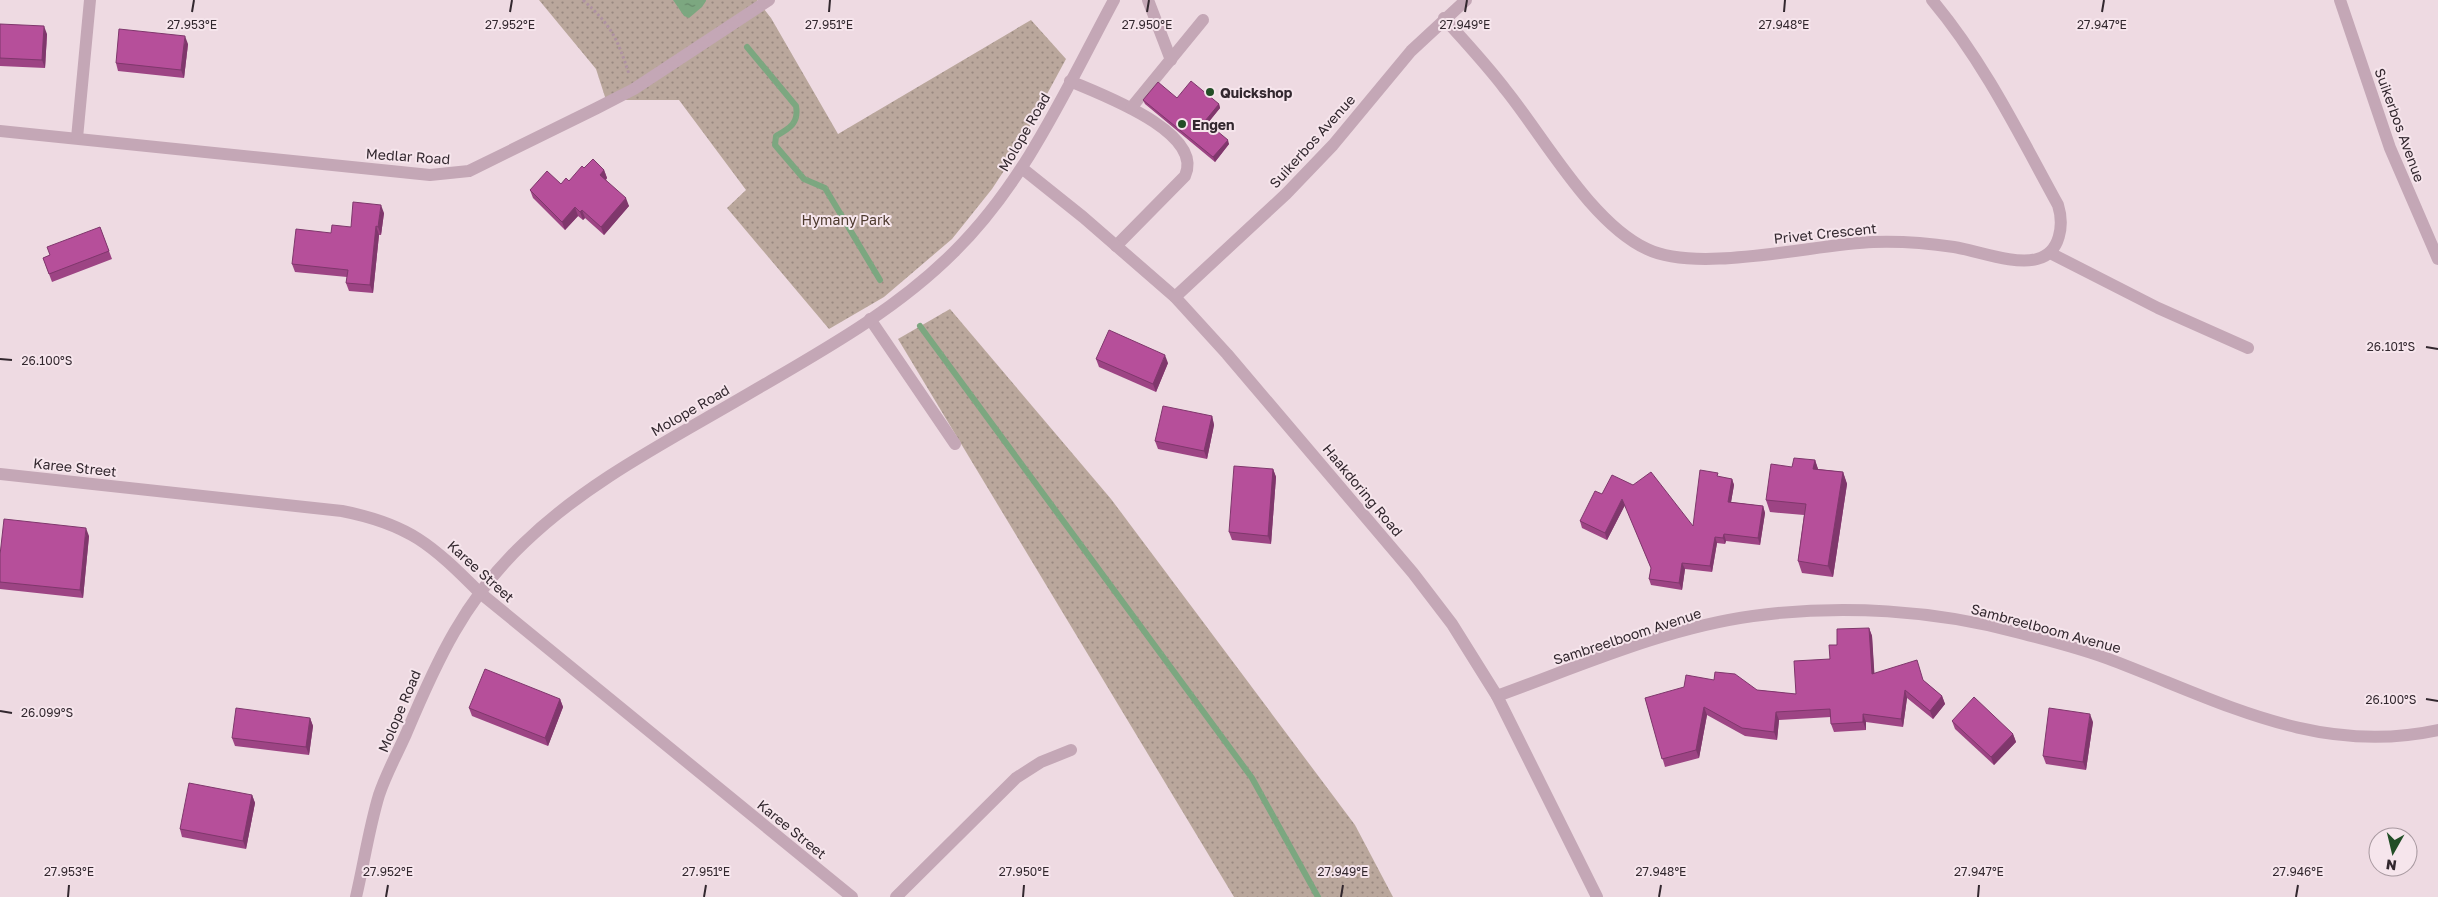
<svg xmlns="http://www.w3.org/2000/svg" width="2438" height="897" viewBox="0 0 2438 897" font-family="'Golos Text',sans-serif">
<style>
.grass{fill:url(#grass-dots)}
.water{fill:url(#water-ripples)}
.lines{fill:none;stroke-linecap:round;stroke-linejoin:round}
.stream{stroke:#7ca780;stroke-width:6}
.path{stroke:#af92a2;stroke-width:3;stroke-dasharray:2.5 2.5;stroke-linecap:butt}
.minor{stroke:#c4a7b6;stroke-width:12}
.wall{fill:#9d4484}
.shaded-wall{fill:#7f376c}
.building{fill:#b64f9a;stroke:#7f376c}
.ticks{fill:none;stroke:#32272e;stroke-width:2}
.poi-dot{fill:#224e26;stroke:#f6e5ec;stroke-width:2}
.labels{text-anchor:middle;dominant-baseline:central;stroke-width:4;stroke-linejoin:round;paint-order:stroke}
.poi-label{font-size:14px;font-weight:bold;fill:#32272e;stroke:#f6e5ec;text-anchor:start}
.street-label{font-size:14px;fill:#32272e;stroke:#f6e5ec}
.park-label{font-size:14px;fill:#4d3a2e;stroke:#f6e5ec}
.ticks-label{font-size:12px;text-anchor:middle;fill:#32272e;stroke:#f6e5ec;stroke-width:4;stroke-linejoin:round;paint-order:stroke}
</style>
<defs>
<pattern id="grass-dots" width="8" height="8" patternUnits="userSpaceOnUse" patternTransform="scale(1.25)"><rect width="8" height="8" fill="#baa79c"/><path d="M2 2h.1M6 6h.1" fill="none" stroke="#988880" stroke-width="1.8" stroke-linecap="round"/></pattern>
<pattern id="water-ripples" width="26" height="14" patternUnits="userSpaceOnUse" patternTransform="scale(1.25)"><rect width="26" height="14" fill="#7ca780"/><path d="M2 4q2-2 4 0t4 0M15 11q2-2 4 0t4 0" fill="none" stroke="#668869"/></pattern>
</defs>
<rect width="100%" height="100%" fill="#eedae2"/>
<!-- grass -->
<g class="grass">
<path d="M 539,0 L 757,0 L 771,18 L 838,134 L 1031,20 L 1066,59 L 1013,157 L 992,189 L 952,239 L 884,297 L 829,329 L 727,208 L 746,190 L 679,100 L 606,100 L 596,69 Z"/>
<path d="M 950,309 L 1111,499 L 1355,825 L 1393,897 L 1234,897 L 898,339 Z"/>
</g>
<!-- water -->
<path class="water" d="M 673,0 L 706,0 L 706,1 L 702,7 L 689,18 L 684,16 Z"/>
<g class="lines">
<!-- stream -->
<g class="stream">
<path d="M 747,47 L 796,106 C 799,123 790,128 776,136 L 775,145 L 804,179 L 825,188 L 880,280"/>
<path d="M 920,326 L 1252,778 L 1318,897"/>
</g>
<!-- path -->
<path class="path" d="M 583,0 C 612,26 617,38 629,74"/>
<!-- minor -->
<g class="minor">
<path d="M 1148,0 L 1171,60"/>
<path d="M 2340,0 L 2390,148 L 2438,259"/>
<path d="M 1444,18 C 1465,42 1486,64 1505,89 C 1544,137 1591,223 1647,249 C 1698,274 1815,244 1873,242 C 1900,241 1927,243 1954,247 C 1978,251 2014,265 2037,259 C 2061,253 2064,224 2058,205 C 2019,134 1984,62 1932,0"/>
<path d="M 1070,81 C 1100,94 1205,132 1185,176 L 1116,246"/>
<path d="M 1131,108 L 1203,20"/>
<path d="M 0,131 L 430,175 L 469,171 L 597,108 L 634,89 L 769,0"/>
<path d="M 77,138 L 90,0"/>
<path d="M 1023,169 L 1083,217 L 1175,297 L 1227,354 L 1413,573 L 1452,624 L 1497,696 L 1597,897"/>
<path d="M 2050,253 L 2158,308 L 2248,348"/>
<path d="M 1175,297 L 1286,194 L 1333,145 L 1411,51 L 1466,0"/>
<path d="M 870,319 L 955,444"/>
<path d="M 0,474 L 342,511 C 409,524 432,545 479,592 L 852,897"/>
<path d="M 1497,696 C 1580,666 1665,628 1753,616 C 1841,604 1935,610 2020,633 C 2051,641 2084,649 2114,661 C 2222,702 2318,756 2438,730"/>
<path d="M 356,897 C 364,863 369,828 379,795 C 386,774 397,754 406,734 C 437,660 465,599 524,543 C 587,482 668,441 743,397 C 816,354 893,313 954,252 C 1026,181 1067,87 1114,0"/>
<path d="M 896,897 L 1016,778 L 1041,762 L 1071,750"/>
</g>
</g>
<!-- wall -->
<g class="wall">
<path d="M 0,24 L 47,34 L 45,68 L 0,66 Z"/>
<path d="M 188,44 L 184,78 L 118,71 L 116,63 Z"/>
<path d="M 1177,98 L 1219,104 L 1220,108 L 1208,123 L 1229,144 L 1215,162 L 1145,104 L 1143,100 Z"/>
<path d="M 584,168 L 604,170 L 607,178 L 606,180 L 629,206 L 604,235 L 585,218 L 583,220 L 578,216 L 565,230 L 533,198 L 530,190 L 561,184 L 569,181 Z"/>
<path d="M 384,213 L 381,235 L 379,235 L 373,293 L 349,291 L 346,283 L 347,277 L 295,272 L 292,264 L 331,233 L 351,227 Z"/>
<path d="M 100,227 L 112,259 L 52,282 L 43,258 L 50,255 Z"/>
<path d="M 1096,359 L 1168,363 L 1156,392 L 1099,367 Z"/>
<path d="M 1212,416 L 1214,425 L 1207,459 L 1158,449 L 1155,441 Z"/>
<path d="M 1815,460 L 1818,469 L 1843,472 L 1847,484 L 1833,577 L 1802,573 L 1798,561 L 1804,515 L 1770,512 L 1766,500 L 1792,467 Z"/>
<path d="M 1273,469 L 1276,477 L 1271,544 L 1232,540 L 1229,532 Z"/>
<path d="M 1719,477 L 1732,479 L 1734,485 L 1731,502 L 1763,506 L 1765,513 L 1760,545 L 1726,541 L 1725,544 L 1717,543 L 1712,572 L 1685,569 L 1682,590 L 1651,585 L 1649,579 L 1651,568 L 1625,505 L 1607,540 L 1582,528 L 1580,521 L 1602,494 L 1693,526 Z"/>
<path d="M 89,536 L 83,598 L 0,589 L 0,555 Z"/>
<path d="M 1869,628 L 1872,636 L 1874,673 L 1924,681 L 1942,696 L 1945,704 L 1933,719 L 1907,698 L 1903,727 L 1866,722 L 1866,730 L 1834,732 L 1831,724 L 1831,717 L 1779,720 L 1777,740 L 1745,736 L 1707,715 L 1699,758 L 1665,767 L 1645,698 L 1757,690 L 1796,694 L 1830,659 L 1837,645 Z"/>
<path d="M 560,699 L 563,707 L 548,746 L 472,716 L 469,708 Z"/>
<path d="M 310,718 L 313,726 L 309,755 L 235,746 L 232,738 Z"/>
<path d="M 1952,721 L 2013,734 L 2016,742 L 1994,765 L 1955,729 Z"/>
<path d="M 2093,722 L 2086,770 L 2046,764 L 2043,756 Z"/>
<path d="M 252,795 L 255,803 L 246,849 L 182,837 L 180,829 Z"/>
</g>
<!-- shaded-wall -->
<g class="shaded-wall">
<path d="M 44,26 L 47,34 L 45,68 L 42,60 Z"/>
<path d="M 185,36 L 188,44 L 184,78 L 181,70 Z"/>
<path d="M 1219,104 L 1220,108 L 1206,125 L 1205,121 Z"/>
<path d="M 1228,140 L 1229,144 L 1215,162 L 1213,157 Z"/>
<path d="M 604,170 L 607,178 L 603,183 L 600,175 Z"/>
<path d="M 626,198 L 629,206 L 604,235 L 601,227 Z"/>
<path d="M 381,205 L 384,213 L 381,235 L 378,227 Z"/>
<path d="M 575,207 L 578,216 L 565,230 L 562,222 Z"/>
<path d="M 582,210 L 585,218 L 583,220 L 580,212 Z"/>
<path d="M 376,226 L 379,235 L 373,293 L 370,285 Z"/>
<path d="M 1165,355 L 1168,363 L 1156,392 L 1153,384 Z"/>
<path d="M 1212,416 L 1214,425 L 1207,459 L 1204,451 Z"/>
<path d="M 1815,460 L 1819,472 L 1813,469 Z"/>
<path d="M 1273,469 L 1276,477 L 1271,544 L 1268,536 Z"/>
<path d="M 1843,472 L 1847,484 L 1833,577 L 1828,566 Z"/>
<path d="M 1732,479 L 1734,485 L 1730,508 L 1728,502 Z"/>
<path d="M 1622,499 L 1625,505 L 1607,540 L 1605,533 Z"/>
<path d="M 1763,506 L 1765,513 L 1760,545 L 1758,538 Z"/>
<path d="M 86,528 L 89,536 L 83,598 L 80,590 Z"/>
<path d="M 1724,534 L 1726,541 L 1725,544 L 1723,538 Z"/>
<path d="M 1715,537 L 1717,543 L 1712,572 L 1710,566 Z"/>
<path d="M 1682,563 L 1685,569 L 1682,590 L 1679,583 Z"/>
<path d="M 1869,628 L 1872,636 L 1875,682 L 1872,674 Z"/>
<path d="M 1905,690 L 1907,698 L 1903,727 L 1901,719 Z"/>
<path d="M 1942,696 L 1945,704 L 1933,719 L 1930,711 Z"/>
<path d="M 560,699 L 563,707 L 548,746 L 545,738 Z"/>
<path d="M 1704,707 L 1707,715 L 1699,758 L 1696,750 Z"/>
<path d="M 1776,712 L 1779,720 L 1777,740 L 1774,732 Z"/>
<path d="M 1863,714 L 1866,722 L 1866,730 L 1863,722 Z"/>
<path d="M 2090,714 L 2093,722 L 2086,770 L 2083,762 Z"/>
<path d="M 310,718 L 313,726 L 309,755 L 306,747 Z"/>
<path d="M 2013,734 L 2016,742 L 1994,765 L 1991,757 Z"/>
<path d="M 252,795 L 255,803 L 246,849 L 243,841 Z"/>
</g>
<!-- building -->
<g class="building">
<path d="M 0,24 L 44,26 L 42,60 L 0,58 Z"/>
<path d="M 119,29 L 185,36 L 181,70 L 116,63 Z"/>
<path d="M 1191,81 L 1219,104 L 1205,121 L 1228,140 L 1213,157 L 1143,100 L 1158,82 L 1177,98 Z"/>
<path d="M 593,159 L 604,170 L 600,175 L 626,198 L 601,227 L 582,210 L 580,212 L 575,207 L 562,222 L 530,190 L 547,171 L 561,184 L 566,178 L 569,181 L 582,166 L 584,168 Z"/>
<path d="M 353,202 L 381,205 L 378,227 L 376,226 L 370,285 L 346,283 L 348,270 L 292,264 L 296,229 L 331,233 L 332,225 L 351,227 Z"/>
<path d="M 100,227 L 109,251 L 49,274 L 43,258 L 50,255 L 47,247 Z"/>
<path d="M 1109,330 L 1165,355 L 1153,384 L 1096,359 Z"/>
<path d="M 1163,406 L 1212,416 L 1204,451 L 1155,441 Z"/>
<path d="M 1794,458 L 1815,460 L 1813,469 L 1843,472 L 1828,566 L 1798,561 L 1806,504 L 1766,500 L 1771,464 L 1792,467 Z"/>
<path d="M 1234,466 L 1273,469 L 1268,536 L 1229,532 Z"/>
<path d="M 1700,470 L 1718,473 L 1717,476 L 1732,479 L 1728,502 L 1763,506 L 1758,538 L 1724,534 L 1723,538 L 1715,537 L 1710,566 L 1682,563 L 1679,583 L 1649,579 L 1651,568 L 1622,499 L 1605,533 L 1580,521 L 1595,491 L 1602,494 L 1612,475 L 1633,485 L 1651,472 L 1693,526 Z"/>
<path d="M 4,519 L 86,528 L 80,590 L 0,582 L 0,555 Z"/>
<path d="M 1869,628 L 1872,674 L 1917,660 L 1923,680 L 1942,696 L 1930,711 L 1905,690 L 1901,719 L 1863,714 L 1863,722 L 1831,724 L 1830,709 L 1776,712 L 1774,732 L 1742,728 L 1704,707 L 1696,750 L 1662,759 L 1645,698 L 1684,687 L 1686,675 L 1714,680 L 1715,672 L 1735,674 L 1757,690 L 1796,694 L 1794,661 L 1830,659 L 1829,645 L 1837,645 L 1837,629 Z"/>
<path d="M 485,669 L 560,699 L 545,738 L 469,708 Z"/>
<path d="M 1974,697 L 2013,734 L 1991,757 L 1952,721 Z"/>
<path d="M 236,708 L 310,718 L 306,747 L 232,738 Z"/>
<path d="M 2049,708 L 2090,714 L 2083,762 L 2043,756 Z"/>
<path d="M 189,783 L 252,795 L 243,841 L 180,829 Z"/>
</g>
<!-- ticks -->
<path class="ticks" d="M 192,12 L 194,0M 510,12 L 512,0M 829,12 L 830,0M 1147,12 L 1149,0M 1465,12 L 1467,0M 1784,12 L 1785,0M 2102,12 L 2104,0M 2426,347 L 2438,349M 0,359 L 12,360M 2426,699 L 2438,701M 0,711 L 12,713M 68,897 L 69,885M 386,897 L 388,885M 704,897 L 706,885M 1023,897 L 1024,885M 1341,897 L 1343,885M 1659,897 L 1661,885M 1978,897 L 1979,885M 2296,897 L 2298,885"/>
<!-- markers -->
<g class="poi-dot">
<circle cx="1210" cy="92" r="5"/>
<circle cx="1182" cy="124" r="5"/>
</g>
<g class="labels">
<!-- poi labels -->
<g class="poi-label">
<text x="1220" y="92">Quickshop</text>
<text x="1192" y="124">Engen</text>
</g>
<!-- street labels -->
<g class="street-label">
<text transform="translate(2400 125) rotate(70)">Suikerbos Avenue</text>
<text transform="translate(1024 132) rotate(-60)">Molope Road</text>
<text transform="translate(1312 141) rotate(-48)">Suikerbos Avenue</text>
<text transform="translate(408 156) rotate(4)">Medlar Road</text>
<text transform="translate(1825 233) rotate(-6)">Privet Crescent</text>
<text transform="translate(690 410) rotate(-30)">Molope Road</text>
<text transform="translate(75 467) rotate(6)">Karee Street</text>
<text transform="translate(1363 490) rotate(50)">Haakdoring Road</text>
<text transform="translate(481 571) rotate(42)">Karee Street</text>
<text transform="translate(2046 628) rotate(15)">Sambreelboom Avenue</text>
<text transform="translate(1627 636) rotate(-18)">Sambreelboom Avenue</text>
<text transform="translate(399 711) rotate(-67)">Molope Road</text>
<text transform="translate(792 829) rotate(39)">Karee Street</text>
</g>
<!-- park labels -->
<g class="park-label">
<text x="846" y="219">Hymany Park</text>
</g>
</g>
<g class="ticks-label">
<text x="192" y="29">27.953°E</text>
<text x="510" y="29">27.952°E</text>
<text x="829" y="29">27.951°E</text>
<text x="1147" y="29">27.950°E</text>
<text x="1465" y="29">27.949°E</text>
<text x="1784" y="29">27.948°E</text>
<text x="2102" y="29">27.947°E</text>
<text x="2391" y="351">26.101°S</text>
<text x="47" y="365">26.100°S</text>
<text x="2391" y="704">26.100°S</text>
<text x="47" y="717">26.099°S</text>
<text x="69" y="876">27.953°E</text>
<text x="388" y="876">27.952°E</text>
<text x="706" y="876">27.951°E</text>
<text x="1024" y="876">27.950°E</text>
<text x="1343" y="876">27.949°E</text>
<text x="1661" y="876">27.948°E</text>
<text x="1979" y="876">27.947°E</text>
<text x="2298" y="876">27.946°E</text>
</g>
<!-- north arrow -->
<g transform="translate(2393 852) rotate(188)"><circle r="24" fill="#f6e5ec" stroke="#a899a0"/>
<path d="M0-4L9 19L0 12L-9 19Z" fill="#224e26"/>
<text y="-8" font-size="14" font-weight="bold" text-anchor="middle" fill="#32272e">N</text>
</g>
</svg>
